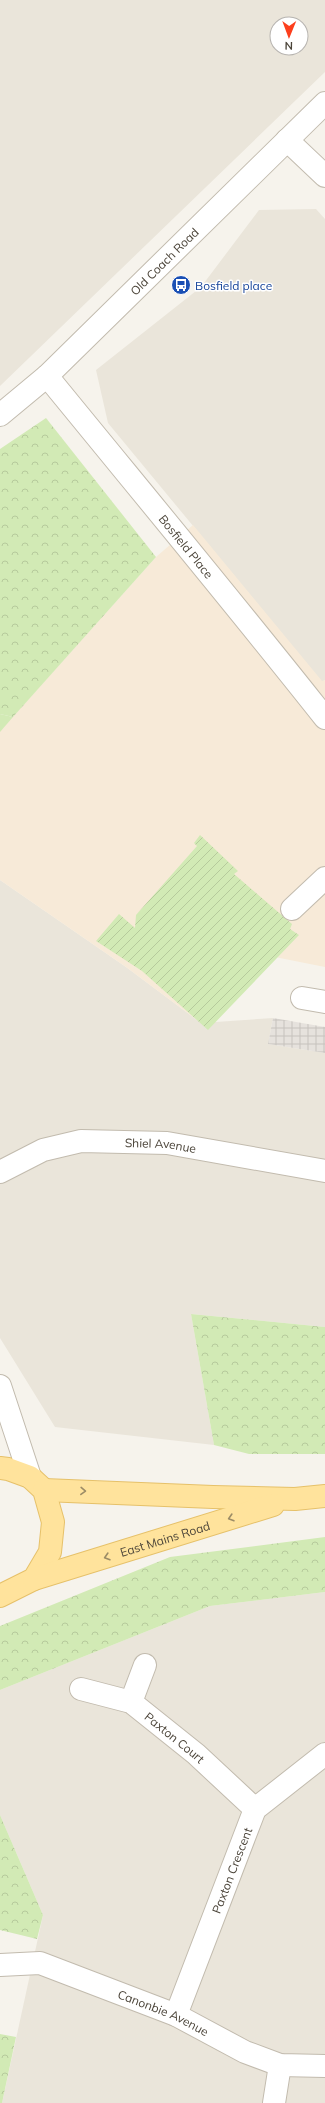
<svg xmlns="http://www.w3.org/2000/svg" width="325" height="2103" viewBox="0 0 325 2103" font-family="Mulish,sans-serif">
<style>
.residential{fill:#eae5da;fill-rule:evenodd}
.commercial{fill:#f7ead8}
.industrial{fill:url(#industrial-grid)}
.grass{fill:#d2eab5}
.forest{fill:url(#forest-crowns)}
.garden{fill:url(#garden-furrows)}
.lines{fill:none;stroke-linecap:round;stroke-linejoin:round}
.minor-casing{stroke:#c2bbae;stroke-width:24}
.major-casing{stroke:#e6c16a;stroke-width:24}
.minor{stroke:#fff;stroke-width:22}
.major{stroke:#ffe39c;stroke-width:22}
.oneway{stroke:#9c8c66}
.labels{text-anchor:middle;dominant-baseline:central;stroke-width:3;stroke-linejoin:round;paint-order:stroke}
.street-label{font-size:12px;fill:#4b4439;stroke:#fff}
.transit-label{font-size:12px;fill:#164399;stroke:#fff;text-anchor:start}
</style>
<defs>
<pattern id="industrial-grid" width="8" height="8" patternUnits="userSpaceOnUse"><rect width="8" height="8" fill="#e6e2dd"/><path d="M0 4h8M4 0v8" fill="none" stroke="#c7c3be"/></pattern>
<pattern id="forest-crowns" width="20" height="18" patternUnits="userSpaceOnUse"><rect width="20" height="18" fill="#d2eab5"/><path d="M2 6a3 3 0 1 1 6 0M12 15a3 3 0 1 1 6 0" fill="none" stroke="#b6ca9c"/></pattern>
<pattern id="garden-furrows" width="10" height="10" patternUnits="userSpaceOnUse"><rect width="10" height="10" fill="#d2eab5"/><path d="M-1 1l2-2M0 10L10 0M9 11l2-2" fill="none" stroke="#b6ca9c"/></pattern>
</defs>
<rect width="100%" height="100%" fill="#f6f3ec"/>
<!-- residential -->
<g class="residential">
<path d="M 0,0 L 325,0 L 325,72 L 0,386 ZM 277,24 L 301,24 L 301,48 L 277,48 Z"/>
<path d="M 316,209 L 325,219 L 325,680 L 322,682 L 108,423 L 96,370 L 201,287 L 259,210 Z"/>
<path d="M 0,880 L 126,967 L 201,1023 L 273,1018 L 268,1044 L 325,1053 L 325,1327 L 191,1314 L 214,1445 L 55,1427 L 0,1338 Z"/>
<path d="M 325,1592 L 325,2103 L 2,2103 L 43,1915 L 0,1815 L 0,1690 L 210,1606 Z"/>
</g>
<!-- commercial -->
<path class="commercial" d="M 193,525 L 322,681 L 325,680 L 325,967 L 275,957 L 201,1023 L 126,967 L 0,880 L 0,731 L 156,557 Z"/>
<!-- industrial -->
<path class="industrial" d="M 273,1018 L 325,1027 L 325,1053 L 268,1044 Z"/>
<!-- grass -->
<path class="grass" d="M 0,714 L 13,717 L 0,732 Z"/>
<!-- forest -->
<g class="forest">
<path d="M 46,418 L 156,557 L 13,717 L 0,714 L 0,449 Z"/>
<path d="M 191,1314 L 325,1327 L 325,1454 L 249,1454 L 214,1445 Z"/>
<path d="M 325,1537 L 325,1592 L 210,1606 L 0,1690 L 0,1626 L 170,1557 Z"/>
<path d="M 0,1815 L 43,1915 L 37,1939 L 0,1930 Z"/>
<path d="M 0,2034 L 16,2037 L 2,2103 L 0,2103 Z"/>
</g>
<!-- garden -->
<path class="garden" d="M 200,835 L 238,871 L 234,874 L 292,924 L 290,929 L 299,935 L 208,1030 L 142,971 L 96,941 L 119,914 L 135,928 L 136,915 L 197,846 L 194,843 Z"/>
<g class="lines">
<defs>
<g id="minor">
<path d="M 287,140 L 325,176"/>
<path id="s1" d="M 47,376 C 140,490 234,603 325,718"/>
<path id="s2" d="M 0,415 L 47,376 L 325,103"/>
<path d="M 292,909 L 325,878"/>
<path d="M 302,998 L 325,1002"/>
<path id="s3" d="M 0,1172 L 43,1150 L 81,1141 L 167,1143 L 325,1171"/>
<path d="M 0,1386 L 30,1477"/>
<path id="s4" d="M 81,1689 L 131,1702 L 196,1754 L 255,1809"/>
<path d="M 131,1702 L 145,1665"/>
<path id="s5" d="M 0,1965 L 40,1963 L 176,2015 L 245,2052 L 280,2065 L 325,2066"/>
<path id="s6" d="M 176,2015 L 255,1809 L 325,1754"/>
<path d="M 274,2103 L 280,2065"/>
</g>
<g id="major">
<path d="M 0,1468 L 8,1469 L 30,1477 L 44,1490 L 53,1522 L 50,1552 L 34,1579 L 0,1596"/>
<path d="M 44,1490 L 213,1497 L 295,1499 L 325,1496"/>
<path id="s7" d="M 34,1579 L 273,1505"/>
</g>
</defs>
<!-- minor casing -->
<use href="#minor" class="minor-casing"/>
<!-- major casing -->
<use href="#major" class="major-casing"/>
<!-- minor -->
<use href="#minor" class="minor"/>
<!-- major -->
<use href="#major" class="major"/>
</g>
<!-- one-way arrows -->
<defs><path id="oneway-chevron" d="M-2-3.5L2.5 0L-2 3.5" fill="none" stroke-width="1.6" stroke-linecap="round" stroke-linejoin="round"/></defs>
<g class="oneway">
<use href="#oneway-chevron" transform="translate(83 1491) rotate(2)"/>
<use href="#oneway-chevron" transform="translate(231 1518) rotate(163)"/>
<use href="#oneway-chevron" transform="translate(107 1557) rotate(163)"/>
</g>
<!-- icons -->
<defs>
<symbol id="bus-disc" viewBox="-11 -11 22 22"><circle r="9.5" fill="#1a4fb4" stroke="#fff"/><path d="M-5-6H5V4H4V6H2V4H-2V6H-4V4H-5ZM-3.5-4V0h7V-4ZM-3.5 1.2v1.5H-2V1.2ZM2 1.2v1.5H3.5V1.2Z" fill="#fff"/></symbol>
</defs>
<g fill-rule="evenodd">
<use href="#bus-disc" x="170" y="274" width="22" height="22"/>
</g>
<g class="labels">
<!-- street labels -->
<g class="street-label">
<text stroke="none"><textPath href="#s2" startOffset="225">Old Coach Road</textPath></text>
<text stroke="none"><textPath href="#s1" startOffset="220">Bosfield Place</textPath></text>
<text stroke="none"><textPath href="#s3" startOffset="167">Shiel Avenue</textPath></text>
<text stroke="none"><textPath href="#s7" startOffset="137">East Mains Road</textPath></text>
<text stroke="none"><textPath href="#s4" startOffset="108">Paxton Court</textPath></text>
<text stroke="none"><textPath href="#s6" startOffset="155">Paxton Crescent</textPath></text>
<text stroke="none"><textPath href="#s5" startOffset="173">Canonbie Avenue</textPath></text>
</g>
<!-- transit labels -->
<g class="transit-label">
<text x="195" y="285">Bosfield place</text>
</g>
</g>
<!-- north arrow -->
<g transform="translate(289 36) rotate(181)"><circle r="19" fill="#ffffff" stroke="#b7b4b0"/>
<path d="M0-3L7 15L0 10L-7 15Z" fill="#fc3f1d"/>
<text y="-6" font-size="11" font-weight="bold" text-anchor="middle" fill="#4b4439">N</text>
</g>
</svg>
